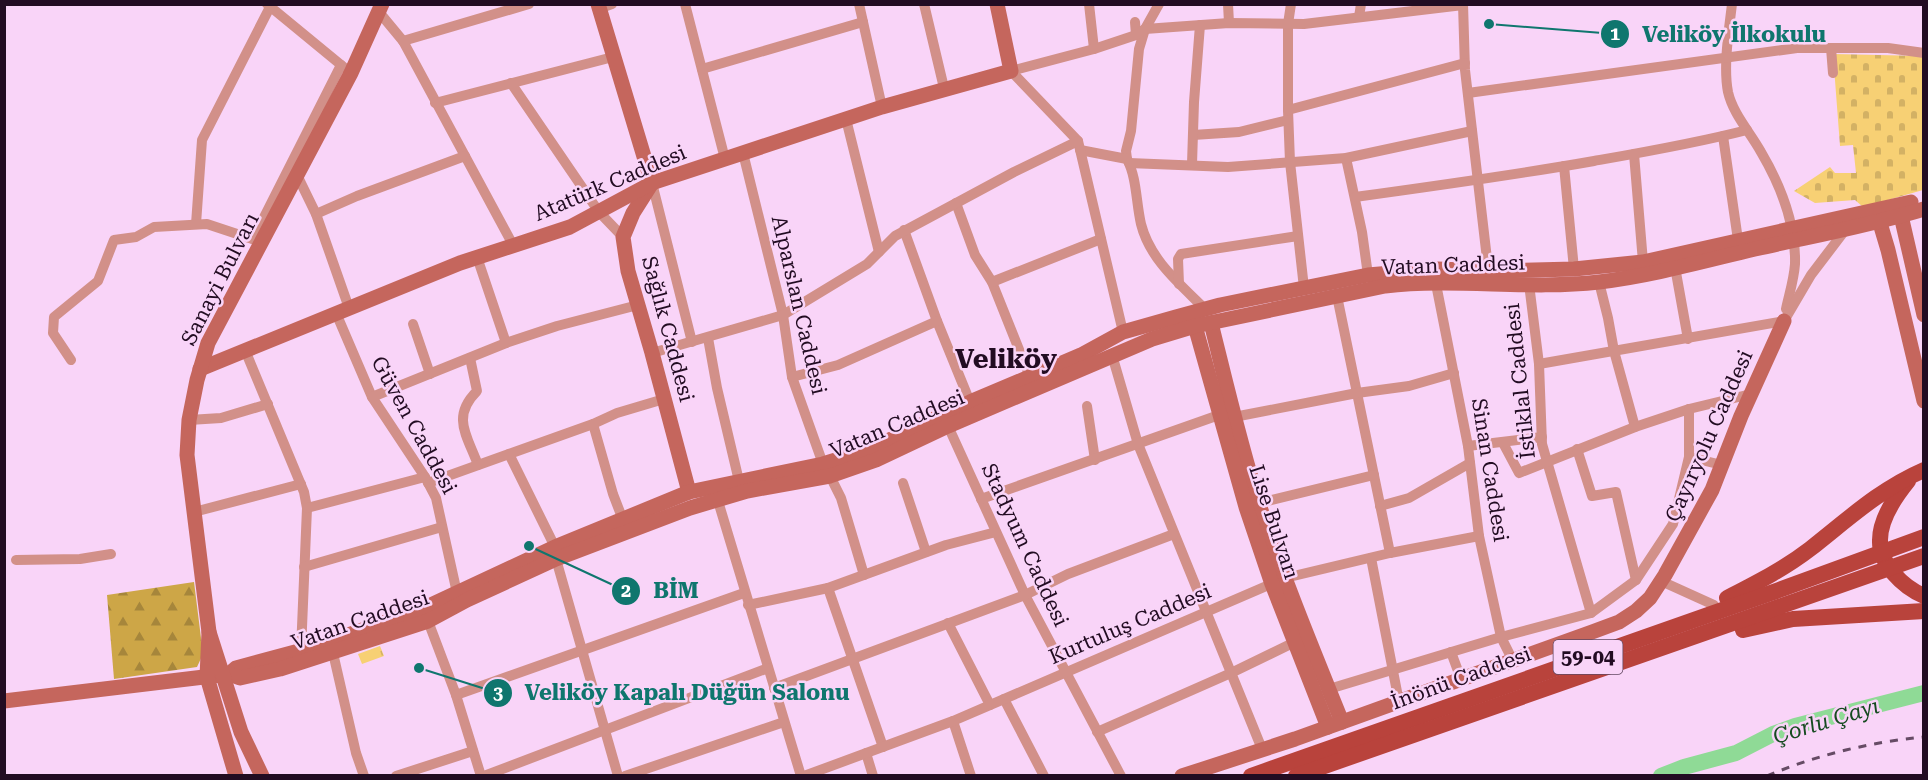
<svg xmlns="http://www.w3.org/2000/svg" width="1928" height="780" viewBox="0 0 1928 780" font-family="'Roboto Serif',serif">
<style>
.forest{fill:url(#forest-firs)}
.cemetery{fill:url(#cemetery-stones)}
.park{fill:url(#park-tufts)}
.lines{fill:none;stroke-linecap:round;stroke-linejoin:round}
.river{stroke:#8fda96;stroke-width:16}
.street{stroke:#d29089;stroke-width:10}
.secondary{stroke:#c5665d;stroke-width:15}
.primary{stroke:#b9433c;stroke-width:16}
.rail{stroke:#664b65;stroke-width:3;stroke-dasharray:8 8;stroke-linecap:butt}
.labels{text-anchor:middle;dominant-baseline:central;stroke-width:5;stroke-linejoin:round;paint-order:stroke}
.shield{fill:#f9d4f8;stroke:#624862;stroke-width:1.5}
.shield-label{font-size:20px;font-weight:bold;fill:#220c22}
.street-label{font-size:21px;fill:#220c22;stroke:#f9d4f8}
.water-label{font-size:22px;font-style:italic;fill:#164b20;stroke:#f9d4f8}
.district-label{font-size:27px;font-weight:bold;fill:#220c22;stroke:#f9d4f8}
.leader{fill:none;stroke:#0f766e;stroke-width:2}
.callout-dot{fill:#0f766e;stroke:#f9d4f8;stroke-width:2}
.mark-label{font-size:18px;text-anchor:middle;font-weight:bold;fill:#fff}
.callout-label{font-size:22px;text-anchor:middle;font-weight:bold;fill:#0f766e;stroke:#f9d4f8;stroke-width:5;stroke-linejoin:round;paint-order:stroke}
</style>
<defs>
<pattern id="forest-firs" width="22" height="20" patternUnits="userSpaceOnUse" patternTransform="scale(1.5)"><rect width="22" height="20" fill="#cda647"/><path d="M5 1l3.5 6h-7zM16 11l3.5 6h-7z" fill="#a6863b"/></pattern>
<pattern id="cemetery-stones" width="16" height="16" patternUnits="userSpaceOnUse" patternTransform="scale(1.5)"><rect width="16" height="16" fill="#f7d074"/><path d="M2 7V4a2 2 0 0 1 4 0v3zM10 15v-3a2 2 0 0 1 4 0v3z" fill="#d3b164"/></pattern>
<pattern id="park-tufts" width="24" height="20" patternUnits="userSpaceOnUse" patternTransform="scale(1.5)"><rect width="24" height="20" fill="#f7d074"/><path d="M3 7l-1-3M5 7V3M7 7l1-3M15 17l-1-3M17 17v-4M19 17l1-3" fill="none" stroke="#d3b164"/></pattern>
</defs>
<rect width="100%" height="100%" fill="#f9d4f8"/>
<!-- forest -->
<path class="forest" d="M 194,582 L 203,654 L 197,667 L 114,679 L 107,595 Z"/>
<!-- cemetery -->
<path class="cemetery" d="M 1833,54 L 1923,56 L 1923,190 L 1863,207 L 1855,200 L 1815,203 L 1794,191 L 1830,167 L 1835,173 L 1856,173 L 1853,145 L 1840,146 Z"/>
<!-- park -->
<path class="park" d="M 380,646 L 384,656 L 362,664 L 358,654 Z"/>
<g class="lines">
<!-- river -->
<path class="river" d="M 1661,776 L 1684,767 L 1736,753 L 1773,734 L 1795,726 L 1924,693"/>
<!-- street -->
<g class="street">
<path d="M 267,4 L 346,69"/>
<path d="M 685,4 L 725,159"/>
<path d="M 859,4 L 882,107"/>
<path d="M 924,4 L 944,88"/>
<path d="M 1089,4 L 1094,49"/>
<path d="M 1159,4 L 1145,29 L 1139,49 L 1131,131 L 1126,151 L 1127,159 C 1137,178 1136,203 1141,224 C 1150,260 1180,284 1205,309"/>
<path d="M 1228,4 L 1229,23"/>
<path d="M 1291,4 L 1288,24 L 1288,110 L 1290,162 L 1304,288"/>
<path d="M 1463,4 L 1465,70 L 1489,276"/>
<path d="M 1732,4 C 1729,30 1723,66 1728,92 C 1733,114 1750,132 1761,152 C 1781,186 1796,224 1795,264 C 1794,279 1789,295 1786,309"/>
<path d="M 598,9 L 612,4"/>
<path d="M 379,12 L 403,41 L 513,245"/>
<path d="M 1359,17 L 1361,4"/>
<path d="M 1135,22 L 1136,35"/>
<path d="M 403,41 L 529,4"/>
<path d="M 1831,48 L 1833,73"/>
<path d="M 702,69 L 863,22"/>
<path d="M 511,83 L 599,212 L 623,237"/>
<path d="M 1468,93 L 1797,48 L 1888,48 L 1924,53"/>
<path d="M 435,103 L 613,57"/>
<path d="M 1288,110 L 1465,63"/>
<path d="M 846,119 L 879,252"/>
<path d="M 1193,135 L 1239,132 L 1288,120"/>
<path d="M 1723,136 L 1738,240"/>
<path d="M 1080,150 L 1127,159"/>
<path d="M 743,153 L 783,315 L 792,377 L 823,464"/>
<path d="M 1634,154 L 1643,262"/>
<path d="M 1346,158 L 1362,232 L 1368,275"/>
<path d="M 1129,163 L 1228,167 L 1346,158 L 1472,131"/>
<path d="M 1192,164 L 1194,102 L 1200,25"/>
<path d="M 1564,166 L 1574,269"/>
<path d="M 297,175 L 316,214 L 349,308"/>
<path d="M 652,183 L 692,342"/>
<path d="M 1355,197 C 1435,186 1515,175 1594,161 C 1645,152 1697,143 1747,130"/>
<path d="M 956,203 L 975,255 L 992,282 L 1030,377"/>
<path d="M 316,214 L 357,196 L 465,156"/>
<path d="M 196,224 L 202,140 L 270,7"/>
<path d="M 904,230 L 937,321 L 970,402"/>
<path d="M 253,239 L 341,65"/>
<path d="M 477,257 L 506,343"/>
<path d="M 1675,267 L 1688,339"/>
<path d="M 992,282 L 1101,239"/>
<path d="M 1599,282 L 1608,318 L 1614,351 L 1635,427"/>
<path d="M 1179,284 L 1178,259 L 1181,254 L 1298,236"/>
<path d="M 1436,284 L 1468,446 L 1479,536 L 1501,637 L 1513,661"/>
<path d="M 1529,284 L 1539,364 L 1542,444 L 1591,613"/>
<path d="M 1337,296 L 1390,553"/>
<path d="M 336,313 L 372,397 L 425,477 L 436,498 L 457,593"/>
<path d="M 413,324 L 430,374"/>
<path d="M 1123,332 L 1078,141 L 1011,71 L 1094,49 L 1136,35 L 1145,29 L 1229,23 L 1304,24 L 1463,5"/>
<path d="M 708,338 L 717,388 L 739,481"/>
<path d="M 245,350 L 304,492 L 307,508 L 301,651"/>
<path d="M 652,353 L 783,315 L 867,264 L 895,236 L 1014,172 L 1078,141"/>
<path d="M 1112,355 L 1138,444 L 1262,749"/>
<path d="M 470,358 L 477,391 C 451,417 467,435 478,465"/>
<path d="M 71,360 L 53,333 L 54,317 L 98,281 L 114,240 L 136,237 L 154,227 L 207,224 L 261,242"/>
<path d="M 1539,364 L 1784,321 L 1811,275 L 1846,229"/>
<path d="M 792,377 L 838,365 L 937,321"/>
<path d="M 372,397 L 506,343 L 557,326 L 638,305"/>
<path d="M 1087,406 L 1095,460"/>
<path d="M 189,420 L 221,418 L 268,404"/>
<path d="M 593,424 L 613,494 L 623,520"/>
<path d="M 948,426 L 1025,595 L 1121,776"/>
<path d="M 1503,443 L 1519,473 L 1635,427 L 1689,409 L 1751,394"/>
<path d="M 1468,446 L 1542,437"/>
<path d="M 1577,449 L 1592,496 L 1616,492 L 1636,580"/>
<path d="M 509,454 L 555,547"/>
<path d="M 1689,457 L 1722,465"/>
<path d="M 830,476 L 841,498 L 864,575"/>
<path d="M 428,483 L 593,424 L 617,413 L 664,399"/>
<path d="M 903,483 L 926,552"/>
<path d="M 981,499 L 1219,415 L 1234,417 L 1357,393 L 1409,386 L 1454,373"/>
<path d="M 718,501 L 801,776"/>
<path d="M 1259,503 L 1374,475"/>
<path d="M 1380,506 L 1409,498 L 1470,463"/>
<path d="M 307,508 L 425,477"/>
<path d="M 194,512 L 301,484"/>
<path d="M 1371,558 L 1399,702"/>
<path d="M 556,559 L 618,776"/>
<path d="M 16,560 L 80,559 L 111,554"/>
<path d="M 304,567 L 442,527"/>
<path d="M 1661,581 L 1714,605"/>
<path d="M 828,588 L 883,747"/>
<path d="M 748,605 L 828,588 L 946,545 L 996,532"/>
<path d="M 428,621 L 456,695 L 481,776"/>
<path d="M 948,623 L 990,705"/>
<path d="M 1451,652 L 1461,679"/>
<path d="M 333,653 L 356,753 L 364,776"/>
<path d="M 774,688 L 1025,595 L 1068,574 L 1174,534"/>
<path d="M 1329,689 L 1501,637 L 1591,613 L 1636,580 L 1673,524 L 1689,457 L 1689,409"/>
<path d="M 456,695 L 744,593"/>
<path d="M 1004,699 L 1044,776"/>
<path d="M 953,721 L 971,776"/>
<path d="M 1097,732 L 1231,673 L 1299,640"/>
<path d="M 866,753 L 873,776"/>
<path d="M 396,776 L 473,751"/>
<path d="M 484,776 L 768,668"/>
<path d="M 625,776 L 784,722"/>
<path d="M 804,776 L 953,721 L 1285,578 L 1390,553 L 1479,536"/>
</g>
<!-- secondary -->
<g class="secondary">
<path d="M 598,4 L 652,183 L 633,213 L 623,237 L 628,271 L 652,353 L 689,492"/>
<path d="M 1899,207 L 1924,315"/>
<path d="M 1877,213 L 1888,250 L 1924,401"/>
<path d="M 1211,323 C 1226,383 1240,444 1259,504 C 1283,578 1313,650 1342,722"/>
<path d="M 1195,326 L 1246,507 L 1272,584 L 1328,727"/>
<path d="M 200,369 L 460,263 L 570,227 L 652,183 L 882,107 L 1011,71 L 997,4"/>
<path d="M 209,632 L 187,455 L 189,420 L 197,380 L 208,343 L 351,73 L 382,4"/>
<path d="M 229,674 L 236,668 L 310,648 L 420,610 L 555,547 L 689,492 L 823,464 L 868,450 L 970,402 L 1081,355 L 1123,332 L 1176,317 L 1220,305 L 1368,275 L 1438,269 L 1489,271 L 1574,269 L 1643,262 L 1911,202"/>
<path d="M 4,701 L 229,674 L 240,678 L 280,669 L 428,621 L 467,600 L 556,559 L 690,508 L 747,491 L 830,476 L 876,460 L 948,426 L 1152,339 L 1195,326 L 1385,286 C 1456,278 1528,290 1599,282 C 1651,276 1704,261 1755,249 C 1812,236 1868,226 1924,209"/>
<path d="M 236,776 L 207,677 L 209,632 L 241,732 L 262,776"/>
<path d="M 1182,776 L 1295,739 L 1592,632 L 1619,622 L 1636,611 L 1650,598 L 1665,575 L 1712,490 L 1741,416 L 1784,321"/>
</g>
<!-- primary -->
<g class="primary">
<path d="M 1908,481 C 1895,497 1880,519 1880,540 C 1879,564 1903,587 1924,596"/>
<path d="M 1727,598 C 1756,583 1784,569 1810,549 C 1847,520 1880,489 1924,470"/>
<path d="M 1743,630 L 1793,619 L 1924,611"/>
<path d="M 1251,776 L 1779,590 L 1924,537"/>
<path d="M 1296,776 L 1924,556"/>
</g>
<!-- rail -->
<path class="rail" d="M 1767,776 C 1816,755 1871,742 1924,737"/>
</g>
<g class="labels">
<!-- shield labels -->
<rect class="shield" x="1553.5" y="640" width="69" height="34" rx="4.5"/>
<g class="shield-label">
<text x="1588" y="657">59-04</text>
</g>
<!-- street labels -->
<g class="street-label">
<text transform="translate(610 183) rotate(-23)">Atatürk Caddesi</text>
<text transform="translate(1453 265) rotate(-2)">Vatan Caddesi</text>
<text transform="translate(220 279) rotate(-63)">Sanayi Bulvarı</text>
<text transform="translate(799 305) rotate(77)">Alparslan Caddesi</text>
<text transform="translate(668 329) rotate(75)">Sağlık Caddesi</text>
<text transform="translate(1520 381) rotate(-96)">İstiklal Caddesi</text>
<text transform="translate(897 424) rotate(-23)">Vatan Caddesi</text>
<text transform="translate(414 425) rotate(61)">Güven Caddesi</text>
<text transform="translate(1709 436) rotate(-66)">Çayıryolu Caddesi</text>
<text transform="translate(1490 470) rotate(81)">Sinan Caddesi</text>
<text transform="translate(1274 522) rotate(72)">Lise Bulvarı</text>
<text transform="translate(1025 545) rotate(65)">Stadyum Caddesi</text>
<text transform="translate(360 620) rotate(-19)">Vatan Caddesi</text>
<text transform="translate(1130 624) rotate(-23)">Kurtuluş Caddesi</text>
<text transform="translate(1461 678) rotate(-20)">İnönü Caddesi</text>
</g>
<!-- water labels -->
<g class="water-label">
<text transform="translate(1826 721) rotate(-17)">Çorlu Çayı</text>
</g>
<!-- district labels -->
<g class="district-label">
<text x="1006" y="359">Veliköy</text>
</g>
</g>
<!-- callouts -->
<path class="leader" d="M1489 24L1615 34M529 546L626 591M419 668L498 693"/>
<g class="callout-dot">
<circle cx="1489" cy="24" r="6"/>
<circle cx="529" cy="546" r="6"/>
<circle cx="419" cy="668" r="6"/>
<circle cx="1615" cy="34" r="15"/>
<circle cx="626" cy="591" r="15"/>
<circle cx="498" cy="693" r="15"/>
</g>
<g class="mark-label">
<text x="1615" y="40">1</text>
<text x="626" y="597">2</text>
<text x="498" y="699">3</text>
</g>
<g class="callout-label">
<text x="1734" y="42">Veliköy İlkokulu</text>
<text x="676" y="598">BİM</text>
<text x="687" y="700">Veliköy Kapalı Düğün Salonu</text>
</g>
<!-- border -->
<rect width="1928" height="780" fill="none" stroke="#220c22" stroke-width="12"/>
</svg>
